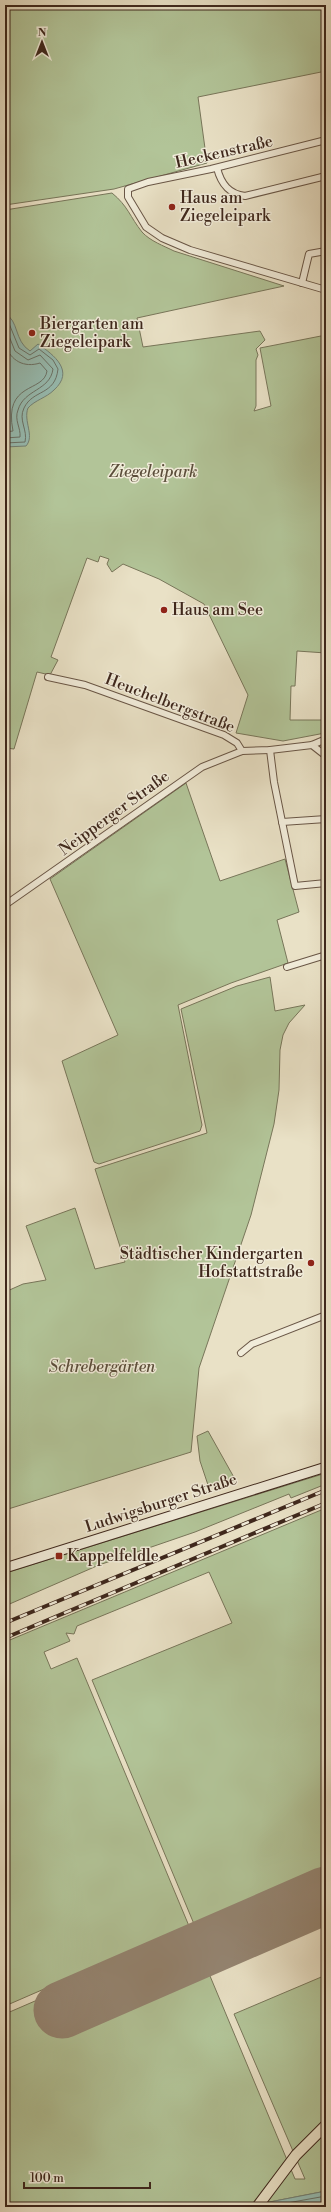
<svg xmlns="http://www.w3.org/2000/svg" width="331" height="2212" viewBox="0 0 331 2212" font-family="'Libre Bodoni',serif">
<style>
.green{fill:#b2c498;stroke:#78765a}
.water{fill:#97beb4;stroke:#738277}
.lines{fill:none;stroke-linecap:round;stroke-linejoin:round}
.shore{stroke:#6a7268;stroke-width:1}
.runway{stroke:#948471;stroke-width:57}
.minor-casing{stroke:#695646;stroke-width:8}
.secondary-casing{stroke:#3e271c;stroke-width:11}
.primary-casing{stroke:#3e271c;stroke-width:12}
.minor{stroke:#f1ecda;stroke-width:6}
.secondary{stroke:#f1ecda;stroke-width:9}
.primary{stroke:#e9e1c6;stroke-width:10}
.rail-casing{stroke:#3e271c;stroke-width:4}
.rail{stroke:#f1ecda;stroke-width:2.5;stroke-dasharray:8;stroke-linecap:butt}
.poi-dot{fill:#8f2418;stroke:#f1ecda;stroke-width:1.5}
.labels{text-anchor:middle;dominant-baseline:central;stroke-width:3;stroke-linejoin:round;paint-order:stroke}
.street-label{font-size:16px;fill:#3e271c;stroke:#f1ecda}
.poi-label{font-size:16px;fill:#3e271c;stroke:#f1ecda;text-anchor:start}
.park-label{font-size:16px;font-style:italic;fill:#5b4e3b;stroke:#f1ecda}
</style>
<rect width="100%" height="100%" fill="#e9e1c6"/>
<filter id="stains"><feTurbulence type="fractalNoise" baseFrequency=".005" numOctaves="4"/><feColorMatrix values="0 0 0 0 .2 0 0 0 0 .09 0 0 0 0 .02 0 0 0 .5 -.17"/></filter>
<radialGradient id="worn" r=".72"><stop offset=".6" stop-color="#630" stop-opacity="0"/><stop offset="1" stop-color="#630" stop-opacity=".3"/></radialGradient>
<!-- green -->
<g class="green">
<path d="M 5,5 L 326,5 L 326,71 L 198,97 L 207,163 L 114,189 L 5,205 Z"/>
<path d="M 112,193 C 128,206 130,217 142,232 C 150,241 164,246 174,251 L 284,286 L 137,318 L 143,347 L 260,331 L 265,340 L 256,349 L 258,355 L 256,360 L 256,406 L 254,411 L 271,406 L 260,348 L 326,335 L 326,653 L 297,651 L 295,686 L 291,686 L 290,720 L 326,720 L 325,733 L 283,741 L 236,733 L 248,695 L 204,604 L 159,579 L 123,564 L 112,572 L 107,564 L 109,559 L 100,556 L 98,562 L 87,558 L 51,657 L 58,660 L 50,675 L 37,672 L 14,749 L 5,748 L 5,210 Z"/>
<path d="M 186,783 L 220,881 L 285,859 L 299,912 L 277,920 L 288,963 L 231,983 L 178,1005 L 202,1125 L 200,1131 L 99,1164 L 94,1162 L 62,1061 L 118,1035 L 50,879 Z"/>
<path d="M 270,977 L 275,1011 L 305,1005 L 289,1023 L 283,1035 L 280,1050 L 279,1090 L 274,1124 L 251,1215 L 199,1368 L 191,1452 L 5,1510 L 5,1292 L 23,1284 L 46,1280 L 26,1226 L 75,1208 L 95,1269 L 125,1262 L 95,1169 L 207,1133 L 181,1009 L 237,986 Z"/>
<path d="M 208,1431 L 236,1481 L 215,1487 L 208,1485 L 200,1461 L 197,1436 Z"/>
<path d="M 326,1473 L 326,1484 L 291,1498 L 289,1494 L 195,1532 L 99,1565 L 5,1606 L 5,1573 Z"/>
<path d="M 326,1508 L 326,1870 L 198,1925 L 194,1924 L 92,1680 L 232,1623 L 209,1572 L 77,1626 L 74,1634 L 66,1633 L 70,1641 L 44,1652 L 51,1669 L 77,1658 L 189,1926 L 5,2006 L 5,1642 Z"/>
<path d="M 326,1878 L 326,1914 L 211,1961 L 201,1937 L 202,1931 Z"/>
<path d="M 192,1933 L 295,2179 L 305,2179 L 234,2014 L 326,1975 L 326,2191 L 244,2207 L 5,2207 L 5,2014 Z"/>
</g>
<!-- water -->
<g class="water">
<path d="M 5,314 C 19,320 14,341 30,351 L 38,344 C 54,355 75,371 54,390 C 46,398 35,400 28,408 C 23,421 35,436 26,446 L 5,447 Z"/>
<path d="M 326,2191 L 326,2207 L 244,2207 Z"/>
</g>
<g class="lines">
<!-- shore -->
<g class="shore">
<path d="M 5,318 L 8,321 L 19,348 L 30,355 L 39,349 L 53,360 L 58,369 C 55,396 33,389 24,408 C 18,420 28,430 25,442 L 5,443"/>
<path d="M 5,326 L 15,351 L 28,360 L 40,355 L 53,369 C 50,391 24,389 18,410 C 14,420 21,428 20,437 L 5,438"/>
<path d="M 5,345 C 11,361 24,368 40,363 L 47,371 C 44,393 3,381 13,431 L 5,432"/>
<path d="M 265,2207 L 326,2196"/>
</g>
<!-- runway -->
<path class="runway" d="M 62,2010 L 326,1895"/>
<defs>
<g id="minor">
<path d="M 326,140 L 211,169 L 148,182 L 128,189 L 128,197 L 146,227 L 162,238 L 190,250 L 326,290"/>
<path d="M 217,168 C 221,184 229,194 245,196 L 326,176"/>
<path d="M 302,283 L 309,254 L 326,251"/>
<path d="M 48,677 L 85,685 L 224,735 L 237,743 L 242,751"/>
<path d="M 312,745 L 326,756"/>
<path d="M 270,750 L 274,782 L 295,886 L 326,883"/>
<path d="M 282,822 L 326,819"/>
<path d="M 5,905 L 202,767 L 242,751 L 270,750 L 312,745 L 326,739"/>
<path d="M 287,967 L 326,955"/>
<path d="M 241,1353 L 252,1344 L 326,1315"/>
</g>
<path id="secondary" d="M 5,1568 L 326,1467"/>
<path id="primary" d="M 257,2207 L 296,2155 L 326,2125"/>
</defs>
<!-- minor casing -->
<use href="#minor" class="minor-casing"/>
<!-- secondary casing -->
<use href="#secondary" class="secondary-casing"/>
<!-- primary casing -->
<use href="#primary" class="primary-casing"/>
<!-- minor -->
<use href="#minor" class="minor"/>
<!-- secondary -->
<use href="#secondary" class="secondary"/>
<!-- primary -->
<use href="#primary" class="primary"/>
<defs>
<g id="rail">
<path d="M 5,1623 L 326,1490"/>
<path d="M 5,1638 L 326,1503"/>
</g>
</defs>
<!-- rail casing -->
<use href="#rail" class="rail-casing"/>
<!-- rail -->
<use href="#rail" class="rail"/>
</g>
<!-- markers -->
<g class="poi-dot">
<circle cx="172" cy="207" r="4"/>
<circle cx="32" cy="333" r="4"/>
<circle cx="164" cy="610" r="4"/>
<circle cx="311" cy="1263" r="4"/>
<rect x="55" y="1552" width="8" height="8" rx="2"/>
</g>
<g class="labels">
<!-- street labels -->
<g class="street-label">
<text transform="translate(224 152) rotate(-13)">Heckenstraße</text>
<text transform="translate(170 703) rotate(21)">Heuchelbergstraße</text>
<text transform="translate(114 813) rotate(-36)">Neipperger Straße</text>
<text transform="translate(161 1503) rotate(-18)">Ludwigsburger Straße</text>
</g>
<!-- poi labels -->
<g class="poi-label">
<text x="180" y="198">Haus am<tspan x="180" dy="18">Ziegeleipark</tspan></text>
<text x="40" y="324">Biergarten am<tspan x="40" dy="18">Ziegeleipark</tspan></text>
<text x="172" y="610">Haus am See</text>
<text x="303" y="1254" text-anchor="end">Städtischer Kindergarten<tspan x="303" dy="18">Hofstattstraße</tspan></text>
<text x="67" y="1556">Kappelfeldle</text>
</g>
<!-- park labels -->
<g class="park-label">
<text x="153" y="472">Ziegeleipark</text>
<text x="102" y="1367">Schrebergärten</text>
</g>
</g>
<!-- margin -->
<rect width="331" height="2212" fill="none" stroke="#e9e1c6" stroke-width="20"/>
<rect x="6" y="6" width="319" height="2200" fill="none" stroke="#3e271c" stroke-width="2"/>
<rect x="10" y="10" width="311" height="2192" fill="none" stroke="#3e271c"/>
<!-- north arrow -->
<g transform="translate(42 42)" stroke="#f1ecda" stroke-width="3" paint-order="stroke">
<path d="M0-3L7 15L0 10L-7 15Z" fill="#3e271c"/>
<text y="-6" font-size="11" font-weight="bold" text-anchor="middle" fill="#3e271c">N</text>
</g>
<!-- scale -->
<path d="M24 2182v6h126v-6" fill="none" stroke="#3e271c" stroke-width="2"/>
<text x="30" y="2182" font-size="12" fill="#3e271c" stroke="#f1ecda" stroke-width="3" paint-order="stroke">100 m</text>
<rect width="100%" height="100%" filter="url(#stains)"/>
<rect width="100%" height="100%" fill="url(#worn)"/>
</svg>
